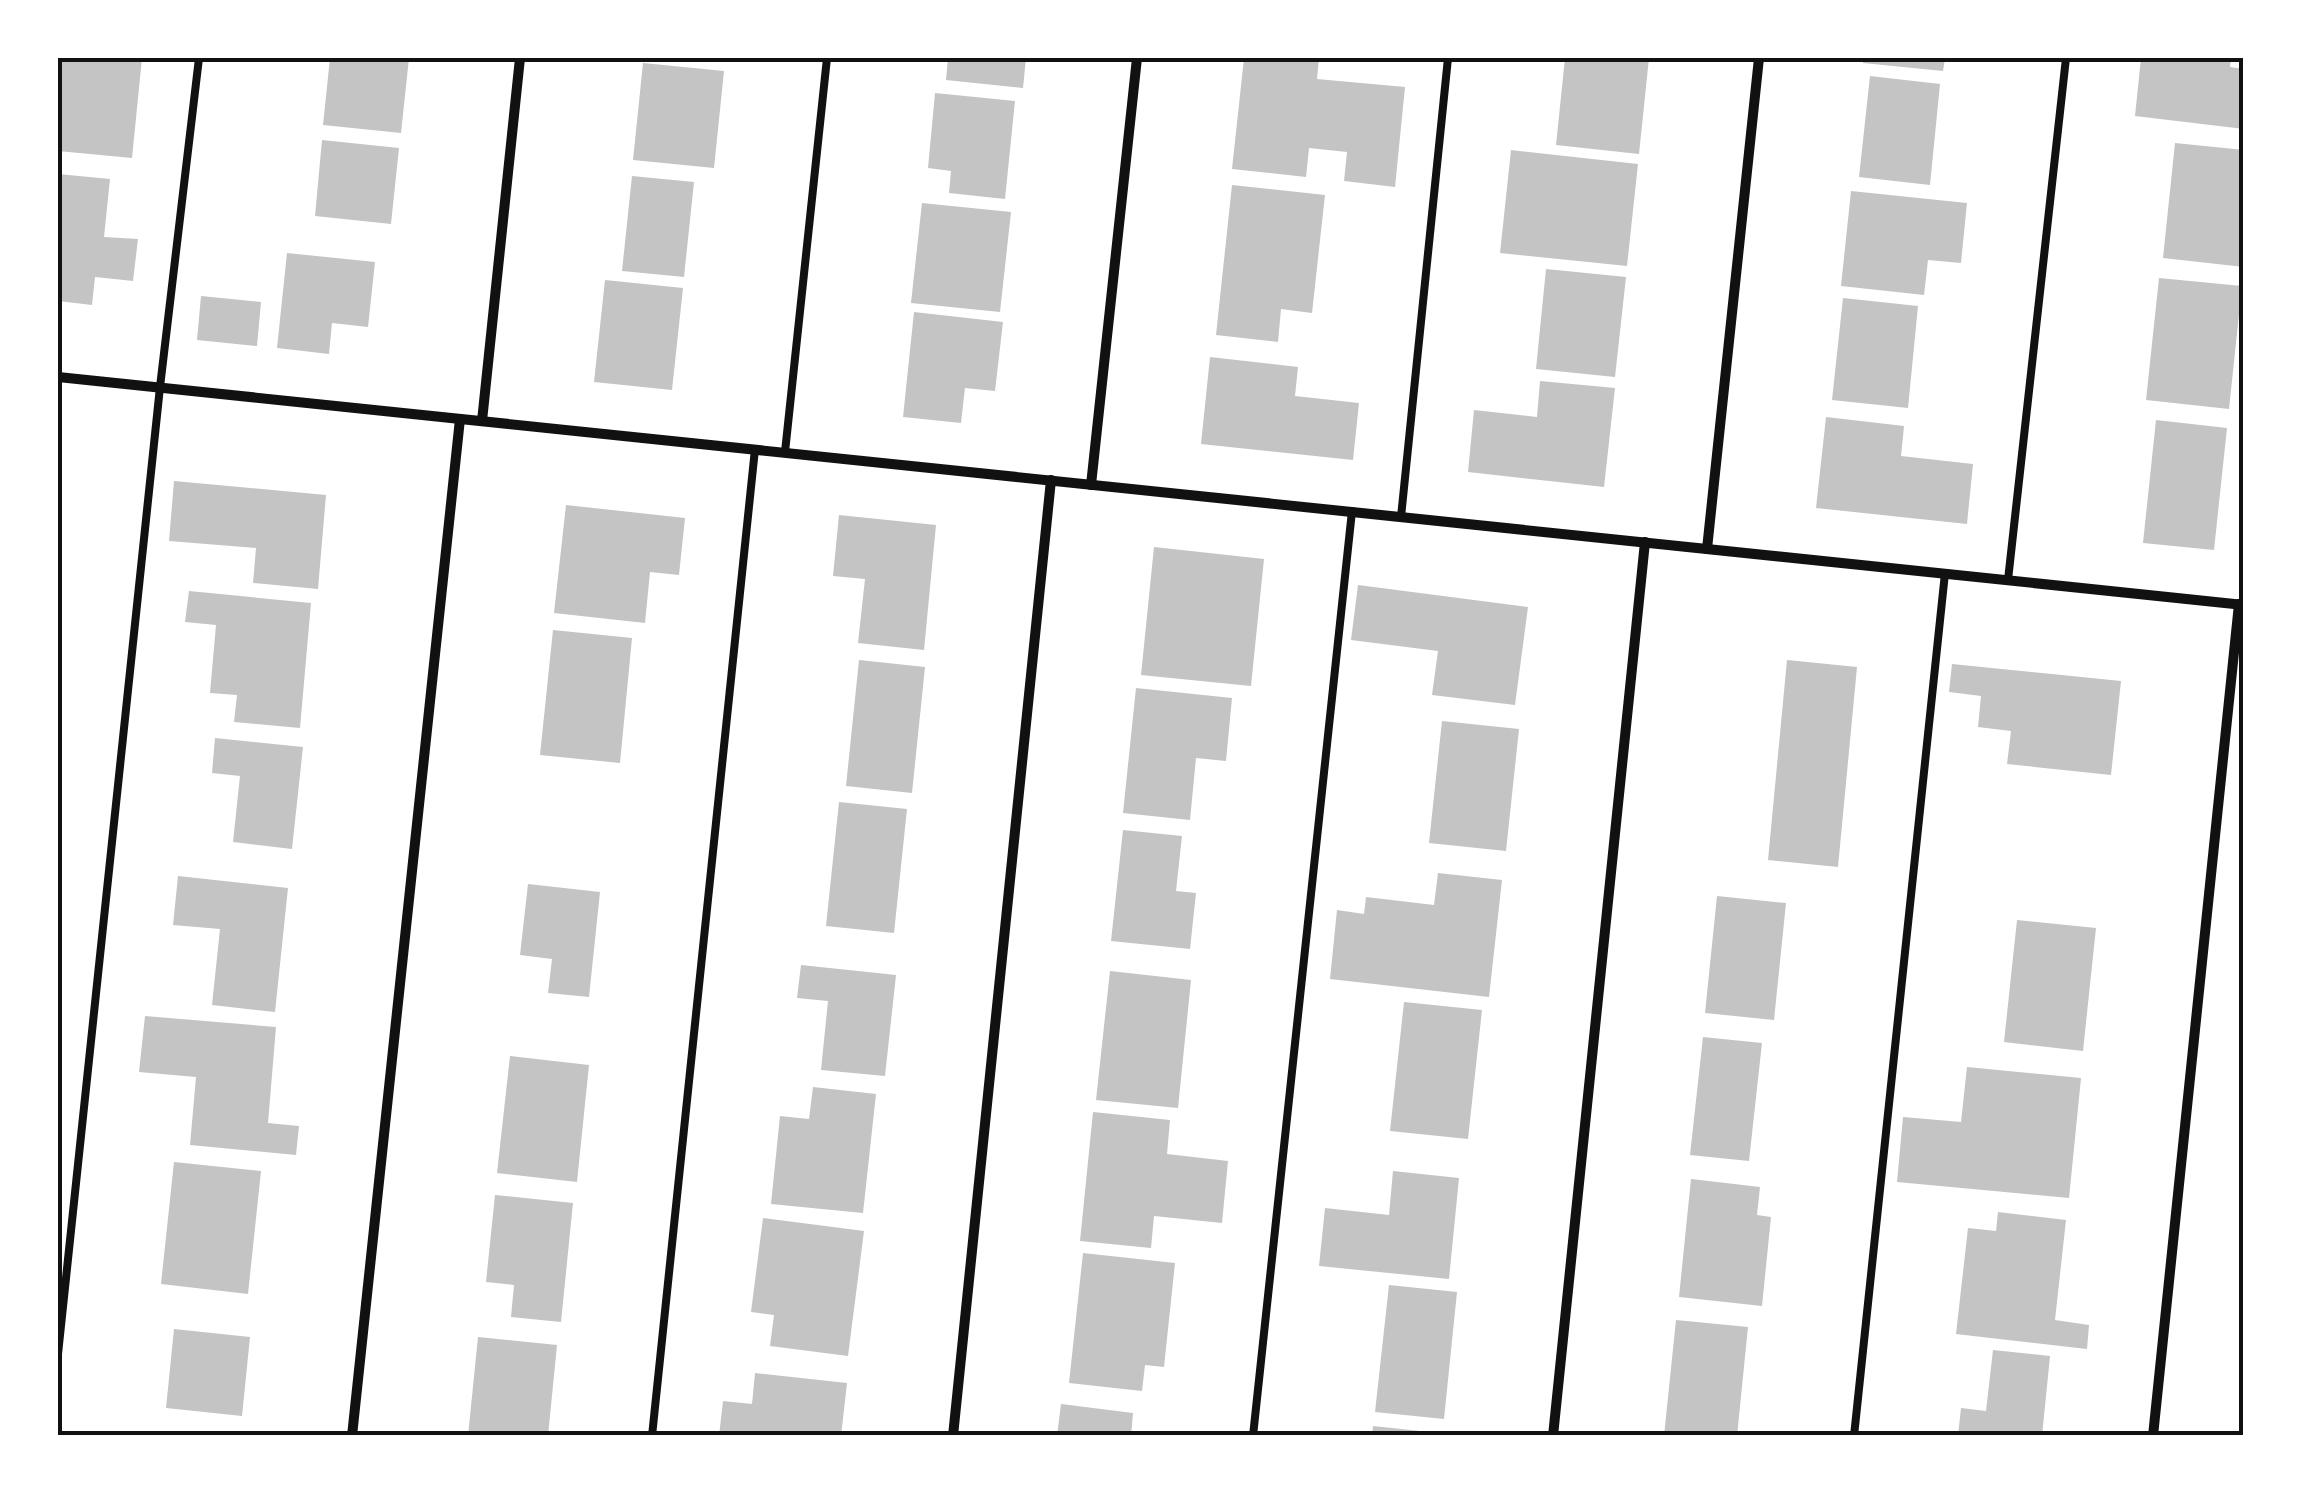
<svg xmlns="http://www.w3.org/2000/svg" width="2301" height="1493" viewBox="0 0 2301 1493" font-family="Barlow,sans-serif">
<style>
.building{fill:#c4c4c4}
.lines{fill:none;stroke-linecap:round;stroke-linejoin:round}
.service{stroke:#111;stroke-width:8}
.minor{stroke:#111;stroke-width:10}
.neatline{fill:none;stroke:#111;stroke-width:4}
</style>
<rect width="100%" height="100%" fill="#fff"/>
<!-- building -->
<g class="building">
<path d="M 58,58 L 142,58 L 132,158 L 58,151 Z"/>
<path d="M 330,58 L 409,58 L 401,133 L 323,125 Z"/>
<path d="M 948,58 L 1026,58 L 1023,88 L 946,80 Z"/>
<path d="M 1244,58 L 1319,58 L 1317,79 L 1405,87 L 1395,187 L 1344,181 L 1347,152 L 1309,148 L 1306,177 L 1232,169 Z"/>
<path d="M 1565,58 L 1649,58 L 1639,154 L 1556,145 Z"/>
<path d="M 1863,58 L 1945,58 L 1943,71 L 1863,63 Z"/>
<path d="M 2141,58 L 2231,58 L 2230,67 L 2244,69 L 2244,129 L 2135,116 Z"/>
<path d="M 643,63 L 724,71 L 714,168 L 633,160 Z"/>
<path d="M 1870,76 L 1940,84 L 1930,185 L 1859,177 Z"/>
<path d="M 935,93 L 1015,101 L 1005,199 L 949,193 L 951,171 L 928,168 Z"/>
<path d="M 322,140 L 399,148 L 391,224 L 315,216 Z"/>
<path d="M 2175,143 L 2244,150 L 2244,267 L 2163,258 Z"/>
<path d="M 1511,150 L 1638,164 L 1627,266 L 1500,253 Z"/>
<path d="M 58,174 L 110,179 L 104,237 L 138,239 L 133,281 L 95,277 L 92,305 L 58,301 Z"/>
<path d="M 632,176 L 694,182 L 684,277 L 622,271 Z"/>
<path d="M 1232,185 L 1325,195 L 1312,313 L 1281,309 L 1278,342 L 1216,335 Z"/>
<path d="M 1851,191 L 1967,203 L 1961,263 L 1928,260 L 1924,295 L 1841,286 Z"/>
<path d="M 922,203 L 1011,212 L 1000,312 L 911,303 Z"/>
<path d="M 287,253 L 375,262 L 368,327 L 332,323 L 329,354 L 277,348 Z"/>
<path d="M 1546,269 L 1626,277 L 1615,377 L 1536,369 Z"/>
<path d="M 2159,278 L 2242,286 L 2229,409 L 2146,400 Z"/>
<path d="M 605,280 L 683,288 L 672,390 L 594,382 Z"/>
<path d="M 201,296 L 261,302 L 257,346 L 197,340 Z"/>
<path d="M 1843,298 L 1918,306 L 1908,408 L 1832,400 Z"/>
<path d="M 914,312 L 1003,322 L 995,391 L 965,388 L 961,423 L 903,417 Z"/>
<path d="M 1210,357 L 1298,367 L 1295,396 L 1359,403 L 1353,460 L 1201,444 Z"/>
<path d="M 1540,381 L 1615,388 L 1604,487 L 1468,472 L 1474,410 L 1537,417 Z"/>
<path d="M 1826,417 L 1904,426 L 1901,456 L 1973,464 L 1967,524 L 1816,508 Z"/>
<path d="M 2156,420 L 2227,428 L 2214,550 L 2143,543 Z"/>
<path d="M 174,481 L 326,495 L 318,589 L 253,583 L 256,548 L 169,541 Z"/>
<path d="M 566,505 L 685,518 L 679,575 L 650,572 L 645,623 L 554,613 Z"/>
<path d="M 839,515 L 936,525 L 924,650 L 858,643 L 865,579 L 833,576 Z"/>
<path d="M 1154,547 L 1264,559 L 1251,686 L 1141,675 Z"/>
<path d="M 1358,585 L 1528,607 L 1515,705 L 1432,695 L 1438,651 L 1351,640 Z"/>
<path d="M 189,591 L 311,603 L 300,728 L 234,722 L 237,695 L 210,693 L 216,625 L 185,622 Z"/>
<path d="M 553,630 L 632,638 L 620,763 L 540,755 Z"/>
<path d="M 859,660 L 925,667 L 912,793 L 846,786 Z"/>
<path d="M 1787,660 L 1857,667 L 1838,867 L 1768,860 Z"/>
<path d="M 1952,664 L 2121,681 L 2111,775 L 2007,764 L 2011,731 L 1978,727 L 1981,696 L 1949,692 Z"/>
<path d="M 1136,688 L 1232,698 L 1226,761 L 1196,758 L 1190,820 L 1123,813 Z"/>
<path d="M 1442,721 L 1519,729 L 1506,851 L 1429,843 Z"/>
<path d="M 215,738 L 303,747 L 292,849 L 233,842 L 240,776 L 212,773 Z"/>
<path d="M 839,802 L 907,809 L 894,933 L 826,926 Z"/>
<path d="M 1123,830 L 1182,836 L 1176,891 L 1196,893 L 1190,949 L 1111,941 Z"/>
<path d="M 1438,873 L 1502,880 L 1489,997 L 1330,979 L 1337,910 L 1364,914 L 1366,897 L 1434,905 Z"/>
<path d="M 178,876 L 288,888 L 275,1012 L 212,1005 L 220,929 L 173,925 Z"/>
<path d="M 528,884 L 600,892 L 589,997 L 548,993 L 552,959 L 520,955 Z"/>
<path d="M 1717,896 L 1786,903 L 1774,1020 L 1705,1013 Z"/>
<path d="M 2017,920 L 2096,928 L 2083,1051 L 2004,1042 Z"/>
<path d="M 801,965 L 896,975 L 885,1076 L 821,1070 L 828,1001 L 797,998 Z"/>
<path d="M 1110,971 L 1191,980 L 1178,1108 L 1096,1100 Z"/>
<path d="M 1404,1002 L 1482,1010 L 1468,1139 L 1390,1131 Z"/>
<path d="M 145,1016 L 276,1027 L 268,1123 L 299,1126 L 296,1155 L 190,1145 L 196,1077 L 139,1072 Z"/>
<path d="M 1703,1037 L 1762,1043 L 1749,1161 L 1690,1155 Z"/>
<path d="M 510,1056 L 589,1065 L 577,1182 L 497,1173 Z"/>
<path d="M 1967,1067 L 2081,1078 L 2069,1198 L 1897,1182 L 1903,1117 L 1961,1122 Z"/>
<path d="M 813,1087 L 876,1094 L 863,1213 L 771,1204 L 780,1116 L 809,1119 Z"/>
<path d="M 1093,1112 L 1170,1120 L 1167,1154 L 1228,1161 L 1222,1223 L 1154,1216 L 1151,1248 L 1080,1241 Z"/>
<path d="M 174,1162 L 261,1171 L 248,1294 L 161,1284 Z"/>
<path d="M 1393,1171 L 1459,1178 L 1449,1279 L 1319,1266 L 1325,1208 L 1389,1215 Z"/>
<path d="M 1691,1179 L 1760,1187 L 1757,1215 L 1771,1217 L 1762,1306 L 1679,1297 Z"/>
<path d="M 495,1195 L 573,1203 L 561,1322 L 511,1317 L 514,1285 L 486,1282 Z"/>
<path d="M 1998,1212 L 2066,1220 L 2055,1320 L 2089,1325 L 2087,1349 L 1956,1334 L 1968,1228 L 1996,1231 Z"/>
<path d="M 763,1218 L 864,1231 L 848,1356 L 770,1346 L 774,1315 L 751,1312 Z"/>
<path d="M 1083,1253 L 1175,1263 L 1164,1367 L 1145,1365 L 1142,1391 L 1069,1383 Z"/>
<path d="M 1389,1285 L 1457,1292 L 1444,1419 L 1375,1412 Z"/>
<path d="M 1676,1320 L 1748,1327 L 1737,1436 L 1664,1436 Z"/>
<path d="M 174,1329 L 250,1337 L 242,1416 L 166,1408 Z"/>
<path d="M 478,1337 L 557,1345 L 548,1436 L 468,1436 Z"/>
<path d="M 1993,1350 L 2050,1356 L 2042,1436 L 1958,1436 L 1961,1408 L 1986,1411 Z"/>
<path d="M 755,1373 L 847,1383 L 841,1436 L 719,1436 L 723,1401 L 752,1404 Z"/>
<path d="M 1061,1404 L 1133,1413 L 1131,1436 L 1057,1436 Z"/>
<path d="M 1373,1426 L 1439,1433 L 1439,1436 L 1372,1436 Z"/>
</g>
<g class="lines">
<!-- service -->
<g class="service">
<path d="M 785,452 L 827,58"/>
<path d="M 1401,517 L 1448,58"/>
<path d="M 2008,580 L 2066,58"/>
<path d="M 58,1354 L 160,387 L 199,58"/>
<path d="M 652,1436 L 755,449"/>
<path d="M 1253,1436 L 1352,511"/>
<path d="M 1854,1436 L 1945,573"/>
</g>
<!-- minor -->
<g class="minor">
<path d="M 58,377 L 2244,605"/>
<path d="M 482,421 L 520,58"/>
<path d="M 1091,485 L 1137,58"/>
<path d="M 1707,549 L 1759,58"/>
<path d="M 352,1436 L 460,419"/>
<path d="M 953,1436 L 1051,480"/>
<path d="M 1553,1436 L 1645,542"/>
<path d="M 2153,1436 L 2239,604"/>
</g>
</g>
<!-- border -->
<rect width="2301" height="1493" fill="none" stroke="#ffffff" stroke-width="120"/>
<rect x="60" y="60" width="2181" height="1373" class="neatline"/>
</svg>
